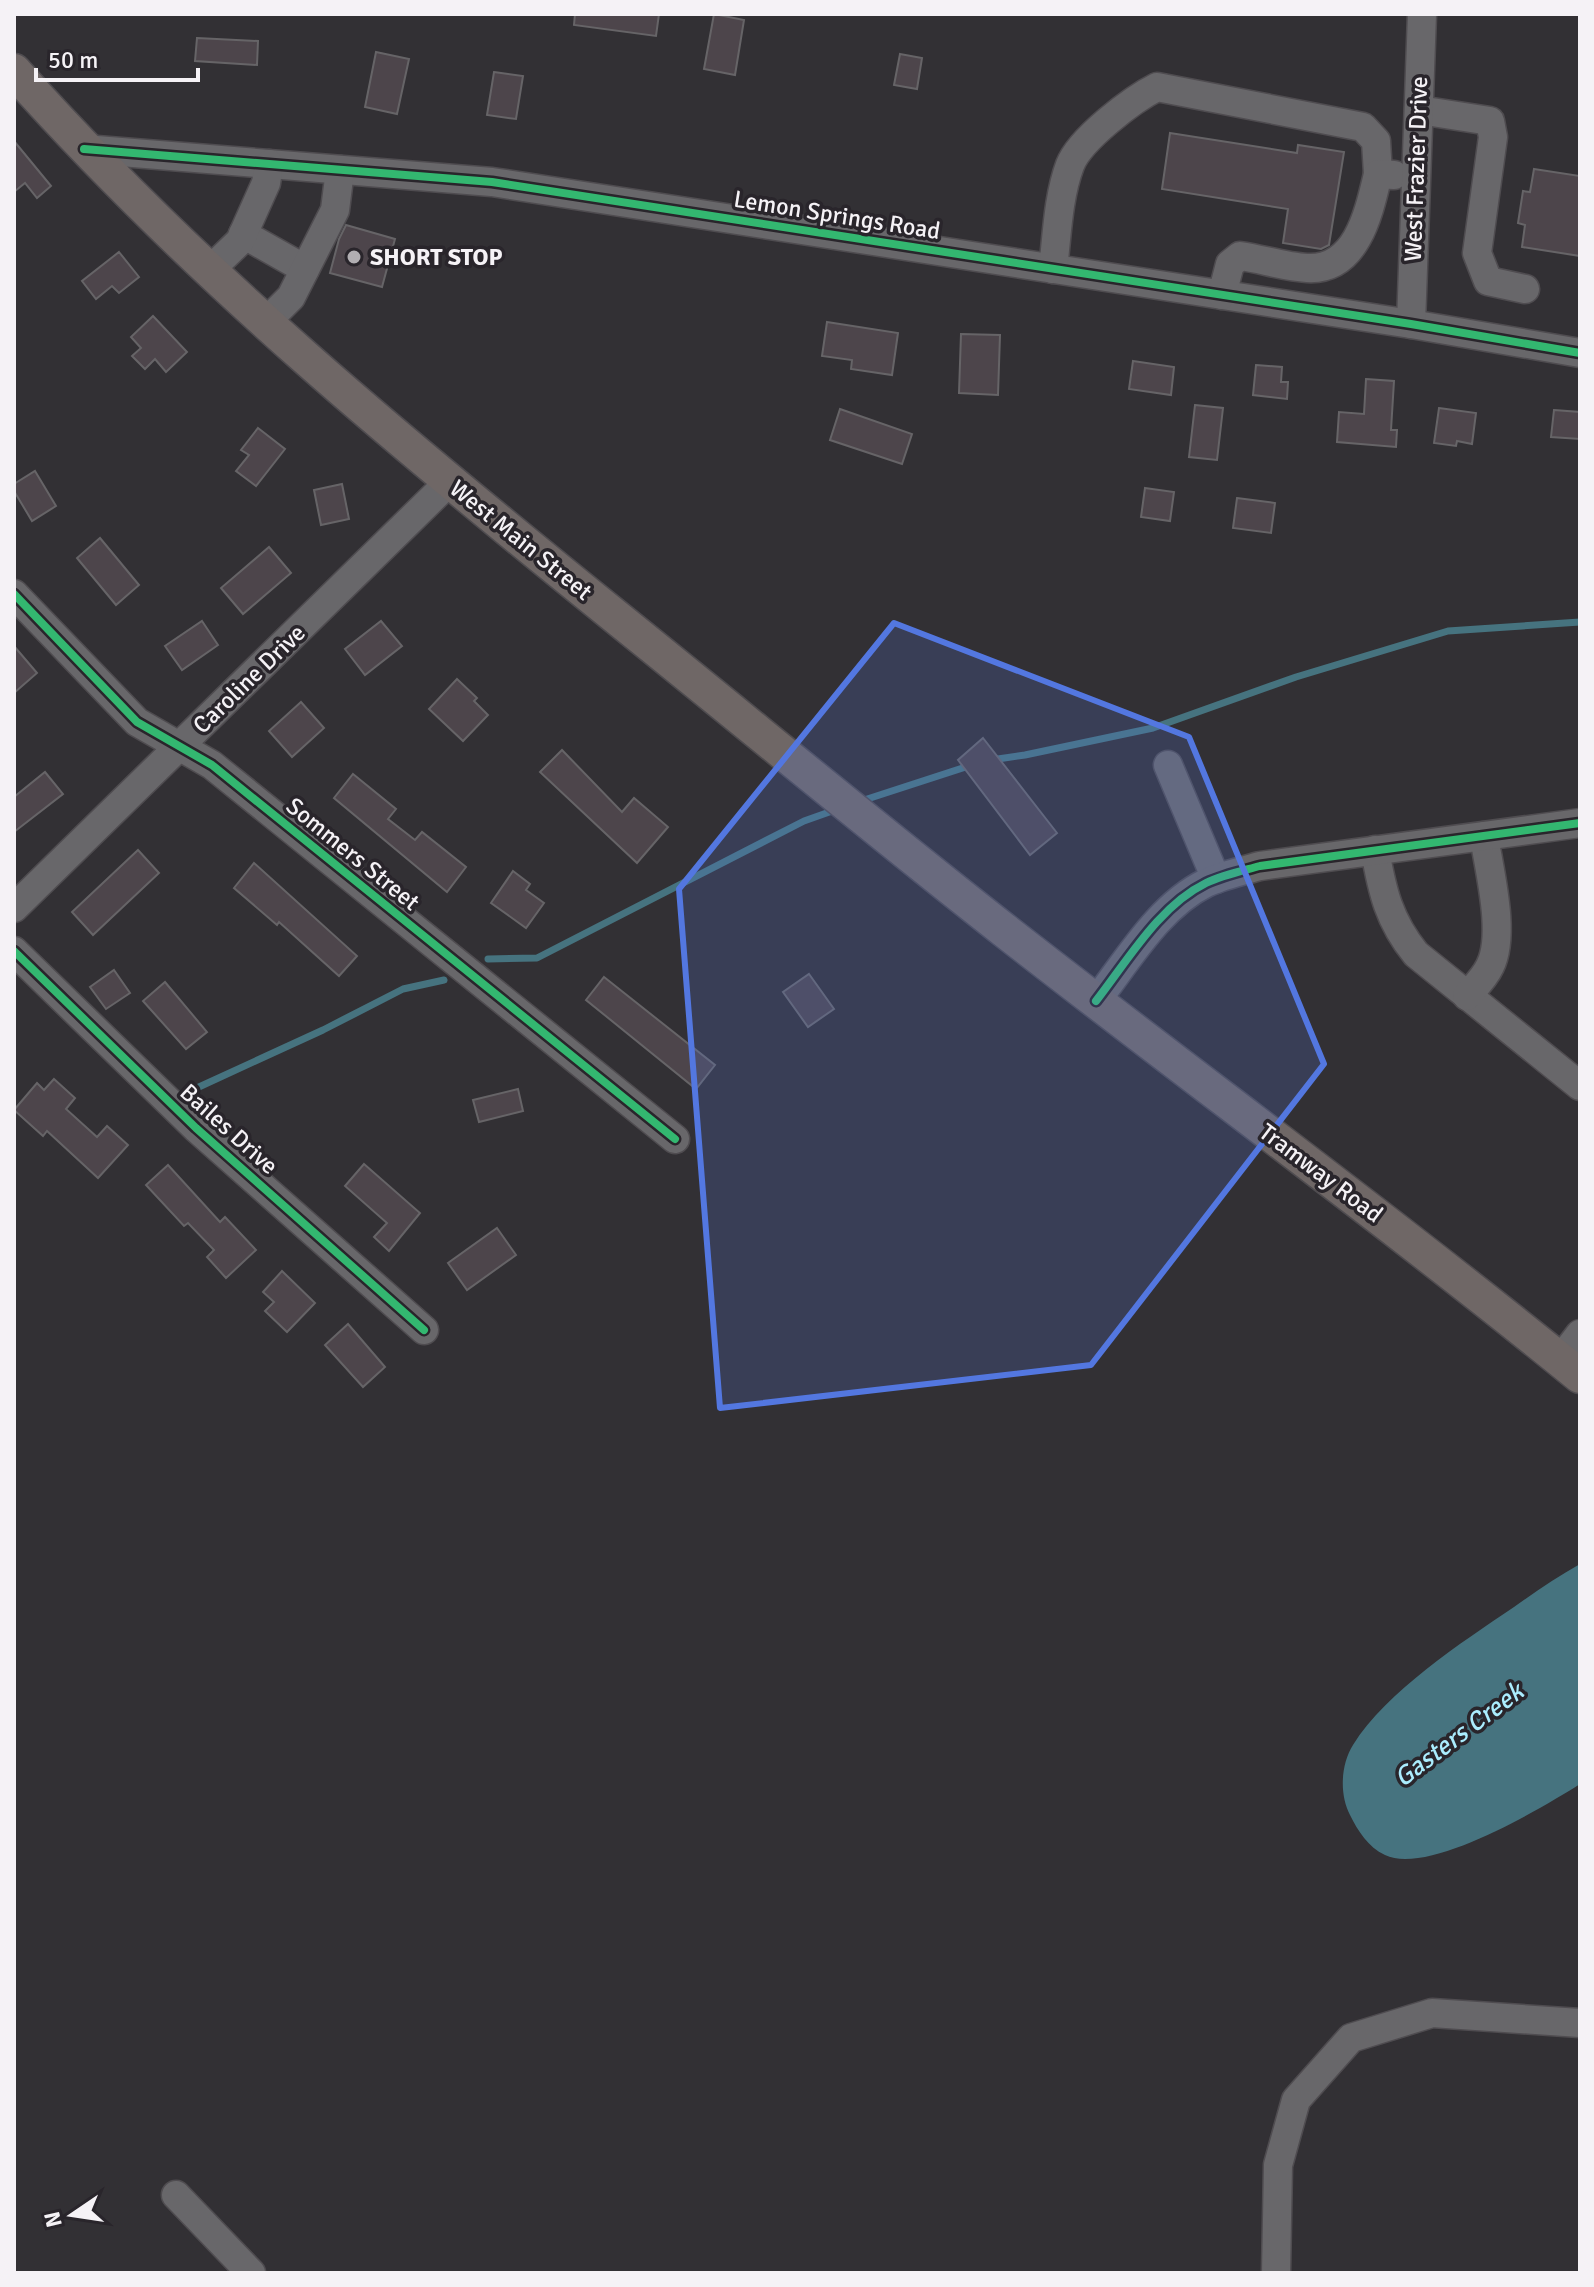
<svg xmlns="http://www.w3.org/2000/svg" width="1594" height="2287" viewBox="0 0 1594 2287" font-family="Signika,sans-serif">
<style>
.water{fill:#46737f}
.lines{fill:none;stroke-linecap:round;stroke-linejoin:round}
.stream{stroke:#46737f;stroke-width:7}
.building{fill:#4d454b;stroke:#666467;stroke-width:2}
.minor-casing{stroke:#4f4c50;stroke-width:31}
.major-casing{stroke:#4f4c50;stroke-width:37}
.minor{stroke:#68676a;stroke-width:28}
.major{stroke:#6f6766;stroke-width:34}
.cycleway-casing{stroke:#29252b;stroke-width:13}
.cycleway{stroke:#33b770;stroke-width:8}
.marked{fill:#5377e0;fill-opacity:0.2;stroke:#5377e0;stroke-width:6;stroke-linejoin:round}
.poi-dot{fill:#b1aeb2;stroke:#29252b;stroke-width:3}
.labels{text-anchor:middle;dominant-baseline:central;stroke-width:7;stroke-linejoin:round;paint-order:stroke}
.street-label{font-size:24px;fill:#f5f2f6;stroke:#29252b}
.poi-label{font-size:24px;font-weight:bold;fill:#f5f2f6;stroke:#29252b;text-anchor:start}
.water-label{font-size:26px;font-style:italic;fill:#abedfe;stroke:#29252b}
</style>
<rect width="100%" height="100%" fill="#323034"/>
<!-- water -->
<path class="water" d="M 1580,1564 L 1580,1784 C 1542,1808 1428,1876 1385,1855 C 1368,1847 1358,1831 1350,1815 C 1339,1794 1341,1764 1353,1745 C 1386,1692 1462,1642 1514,1607 C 1535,1592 1557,1577 1580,1564 Z"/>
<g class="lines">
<!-- stream -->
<g class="stream">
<path d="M 991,760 L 1025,755 L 1153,728 L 1296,677 L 1448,631 L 1580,622"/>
<path d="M 858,802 L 972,765"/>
<path d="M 488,959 L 537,958 L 804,821 L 835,810"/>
<path d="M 188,1092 L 323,1030 L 403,989 L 444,980"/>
</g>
</g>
<!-- building -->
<g class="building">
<path d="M 575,14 L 659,14 L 656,36 L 574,25 Z"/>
<path d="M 714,14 L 744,20 L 735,75 L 704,69 Z"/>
<path d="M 197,38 L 258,41 L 257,65 L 195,61 Z"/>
<path d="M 376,52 L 409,59 L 397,114 L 365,107 Z"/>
<path d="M 900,54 L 922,58 L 917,89 L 894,85 Z"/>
<path d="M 494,72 L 523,76 L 516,119 L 487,115 Z"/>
<path d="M 1170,133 L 1297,153 L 1298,145 L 1344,152 L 1329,245 L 1321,249 L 1283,243 L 1288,209 L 1162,189 Z"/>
<path d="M 14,141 L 51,186 L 37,198 L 25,183 L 14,192 Z"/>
<path d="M 1534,169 L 1580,176 L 1580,256 L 1522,247 L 1525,225 L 1518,223 L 1523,191 L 1530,192 Z"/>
<path d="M 346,225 L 395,239 L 382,287 L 330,273 L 339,239 Z"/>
<path d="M 119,252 L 139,277 L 119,293 L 112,286 L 96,299 L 82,281 Z"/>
<path d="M 153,316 L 187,352 L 166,372 L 155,359 L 145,369 L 132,356 L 141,348 L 131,337 Z"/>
<path d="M 827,322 L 898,333 L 892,375 L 851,369 L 852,360 L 822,356 Z"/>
<path d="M 961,334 L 1000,335 L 998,395 L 959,393 Z"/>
<path d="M 1133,361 L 1174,367 L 1171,395 L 1129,389 Z"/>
<path d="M 1256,365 L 1282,367 L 1281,382 L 1288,382 L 1287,399 L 1253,395 Z"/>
<path d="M 1366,379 L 1394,381 L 1391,430 L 1397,430 L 1396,447 L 1337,442 L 1339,412 L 1364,414 Z"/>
<path d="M 1195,405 L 1223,408 L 1217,460 L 1189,457 Z"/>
<path d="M 1439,408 L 1476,413 L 1472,444 L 1457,441 L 1456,446 L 1434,443 Z"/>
<path d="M 840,409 L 912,434 L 902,464 L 830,440 Z"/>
<path d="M 1554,410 L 1580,412 L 1580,439 L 1551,437 Z"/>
<path d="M 258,428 L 285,449 L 256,486 L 236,471 L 249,455 L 241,450 Z"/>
<path d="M 35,471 L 56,506 L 32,521 L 14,491 L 14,484 Z"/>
<path d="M 342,484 L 349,519 L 321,525 L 314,490 Z"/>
<path d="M 1145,488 L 1174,492 L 1170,521 L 1141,517 Z"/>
<path d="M 1237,498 L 1275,503 L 1271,533 L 1233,528 Z"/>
<path d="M 100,538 L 139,585 L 116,605 L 77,558 Z"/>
<path d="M 269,547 L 291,573 L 243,614 L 221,588 Z"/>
<path d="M 202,621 L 218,645 L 182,670 L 165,646 Z"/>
<path d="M 381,621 L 402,646 L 365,675 L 345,649 Z"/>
<path d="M 14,646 L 37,673 L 14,693 Z"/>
<path d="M 457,679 L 477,698 L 474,701 L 488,715 L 463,741 L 429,709 Z"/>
<path d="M 301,702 L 324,728 L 292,757 L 269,731 Z"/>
<path d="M 983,738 L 1057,833 L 1030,855 L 958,760 Z"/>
<path d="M 562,750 L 622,812 L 634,798 L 668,827 L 637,863 L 540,772 Z"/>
<path d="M 45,772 L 63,794 L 14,832 L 14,797 Z"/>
<path d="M 353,774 L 396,809 L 388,819 L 415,840 L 422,832 L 466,867 L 447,892 L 334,798 Z"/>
<path d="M 138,850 L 159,873 L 93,935 L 72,912 Z"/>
<path d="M 254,863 L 357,956 L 339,976 L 279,922 L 277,925 L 234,888 Z"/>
<path d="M 513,871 L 530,884 L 526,890 L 544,903 L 526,928 L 491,903 Z"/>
<path d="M 114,970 L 130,993 L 106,1009 L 90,987 Z"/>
<path d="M 809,974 L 834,1009 L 808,1027 L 783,992 Z"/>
<path d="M 604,977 L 715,1065 L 696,1089 L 586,1000 Z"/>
<path d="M 165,982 L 207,1032 L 186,1049 L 143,1001 Z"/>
<path d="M 54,1079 L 75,1098 L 66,1109 L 97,1137 L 107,1126 L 128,1145 L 98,1178 L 47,1131 L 43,1136 L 14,1110 L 37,1083 L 44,1090 Z"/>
<path d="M 518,1089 L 523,1111 L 479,1122 L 473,1100 Z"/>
<path d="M 364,1164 L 420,1213 L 389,1251 L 374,1237 L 387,1223 L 345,1186 Z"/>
<path d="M 168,1165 L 220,1222 L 225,1217 L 256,1250 L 226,1278 L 207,1257 L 214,1250 L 188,1223 L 184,1226 L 146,1185 Z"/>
<path d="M 497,1228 L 516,1255 L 467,1290 L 448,1263 Z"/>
<path d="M 282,1271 L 315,1303 L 287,1332 L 265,1311 L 274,1302 L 263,1292 Z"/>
<path d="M 348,1324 L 385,1367 L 363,1387 L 325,1345 Z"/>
</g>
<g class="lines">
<defs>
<g id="minor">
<path d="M 1419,110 L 1490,121 L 1493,137 L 1477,253 L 1488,281 L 1525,289"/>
<path d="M 84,149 L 492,182 L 1411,324 L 1580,353"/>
<path d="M 243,234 L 305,269"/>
<path d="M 211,269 L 240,241 L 266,183 L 269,164"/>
<path d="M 1053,269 C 1057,235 1058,197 1070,165 C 1080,139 1133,99 1157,87 L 1363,127 L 1376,141 L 1378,174"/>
<path d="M 1222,295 L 1230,264 L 1240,256 C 1262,259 1285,267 1307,268 C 1357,271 1369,212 1378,174 L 1394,175"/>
<path d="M 267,321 L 291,297 L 335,210 L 340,170"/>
<path d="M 1411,324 L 1422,14"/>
<path d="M 14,594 L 137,722 L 212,765 L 675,1139"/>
<path d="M 1168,765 L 1216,879"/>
<path d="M 1375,850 C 1382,891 1389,921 1416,954 L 1580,1086"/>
<path d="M 14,908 L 449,482"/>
<path d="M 14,951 L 196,1128 L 424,1330"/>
<path d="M 1467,996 C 1475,987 1485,977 1490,966 C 1506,934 1489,870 1484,836"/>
<path d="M 1096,1001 C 1128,960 1159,906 1206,883 C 1223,875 1242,871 1260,866 L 1580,823"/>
<path d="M 1560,1360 L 1580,1334"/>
<path d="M 176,2195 L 251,2273"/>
<path d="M 1276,2273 L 1278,2165 L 1296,2100 L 1351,2038 L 1432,2013 L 1580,2023"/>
</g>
<path id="major" d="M 14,71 C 196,275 409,450 621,621 C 749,724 875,829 1004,930 C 1196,1080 1392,1223 1580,1376"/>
</defs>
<!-- minor casing -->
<use href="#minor" class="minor-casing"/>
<!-- major casing -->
<use href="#major" class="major-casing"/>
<!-- minor -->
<use href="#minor" class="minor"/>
<!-- major -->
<use href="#major" class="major"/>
<defs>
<g id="cycleway">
<path d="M 84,149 L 492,182 L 1411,324 L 1580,353"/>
<path d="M 14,594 L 137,722 L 212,765 L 675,1139"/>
<path d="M 14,951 L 196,1128 L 424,1330"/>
<path d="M 1096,1001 C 1128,960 1159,906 1206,883 C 1223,875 1242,871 1260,866 L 1580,823"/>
</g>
</defs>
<!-- cycleway casing -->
<use href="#cycleway" class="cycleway-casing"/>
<!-- cycleway -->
<use href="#cycleway" class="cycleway"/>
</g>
<!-- marked area -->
<path class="marked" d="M 894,623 L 1189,737 L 1324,1064 L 1091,1365 L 720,1408 L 679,889 Z"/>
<!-- markers -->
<circle class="poi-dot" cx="354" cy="257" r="8"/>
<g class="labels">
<!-- street labels -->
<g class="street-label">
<text transform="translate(1416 169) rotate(-88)">West Frazier Drive</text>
<text transform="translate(837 215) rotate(9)">Lemon Springs Road</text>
<text transform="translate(521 540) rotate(39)">West Main Street</text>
<text transform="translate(249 679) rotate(-44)">Caroline Drive</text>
<text transform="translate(353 854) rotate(39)">Sommers Street</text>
<text transform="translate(229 1129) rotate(42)">Bailes Drive</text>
<text transform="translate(1321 1173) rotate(37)">Tramway Road</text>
</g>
<!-- poi labels -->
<g class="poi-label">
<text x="370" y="257">SHORT STOP</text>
</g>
<!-- water labels -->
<g class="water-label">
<text transform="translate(1459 1735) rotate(-37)">Gasters Creek</text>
</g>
</g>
<!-- border -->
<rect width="1594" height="2287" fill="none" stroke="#f5f2f6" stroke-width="32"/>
<!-- north arrow -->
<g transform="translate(72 2215) rotate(257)" stroke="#29252b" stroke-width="6" paint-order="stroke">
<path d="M0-6L14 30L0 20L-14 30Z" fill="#f5f2f6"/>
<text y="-12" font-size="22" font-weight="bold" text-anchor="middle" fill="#f5f2f6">N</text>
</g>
<!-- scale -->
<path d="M36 68v12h162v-12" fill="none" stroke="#f5f2f6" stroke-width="4"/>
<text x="48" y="68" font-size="24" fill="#f5f2f6" stroke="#29252b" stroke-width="6" paint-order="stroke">50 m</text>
</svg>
